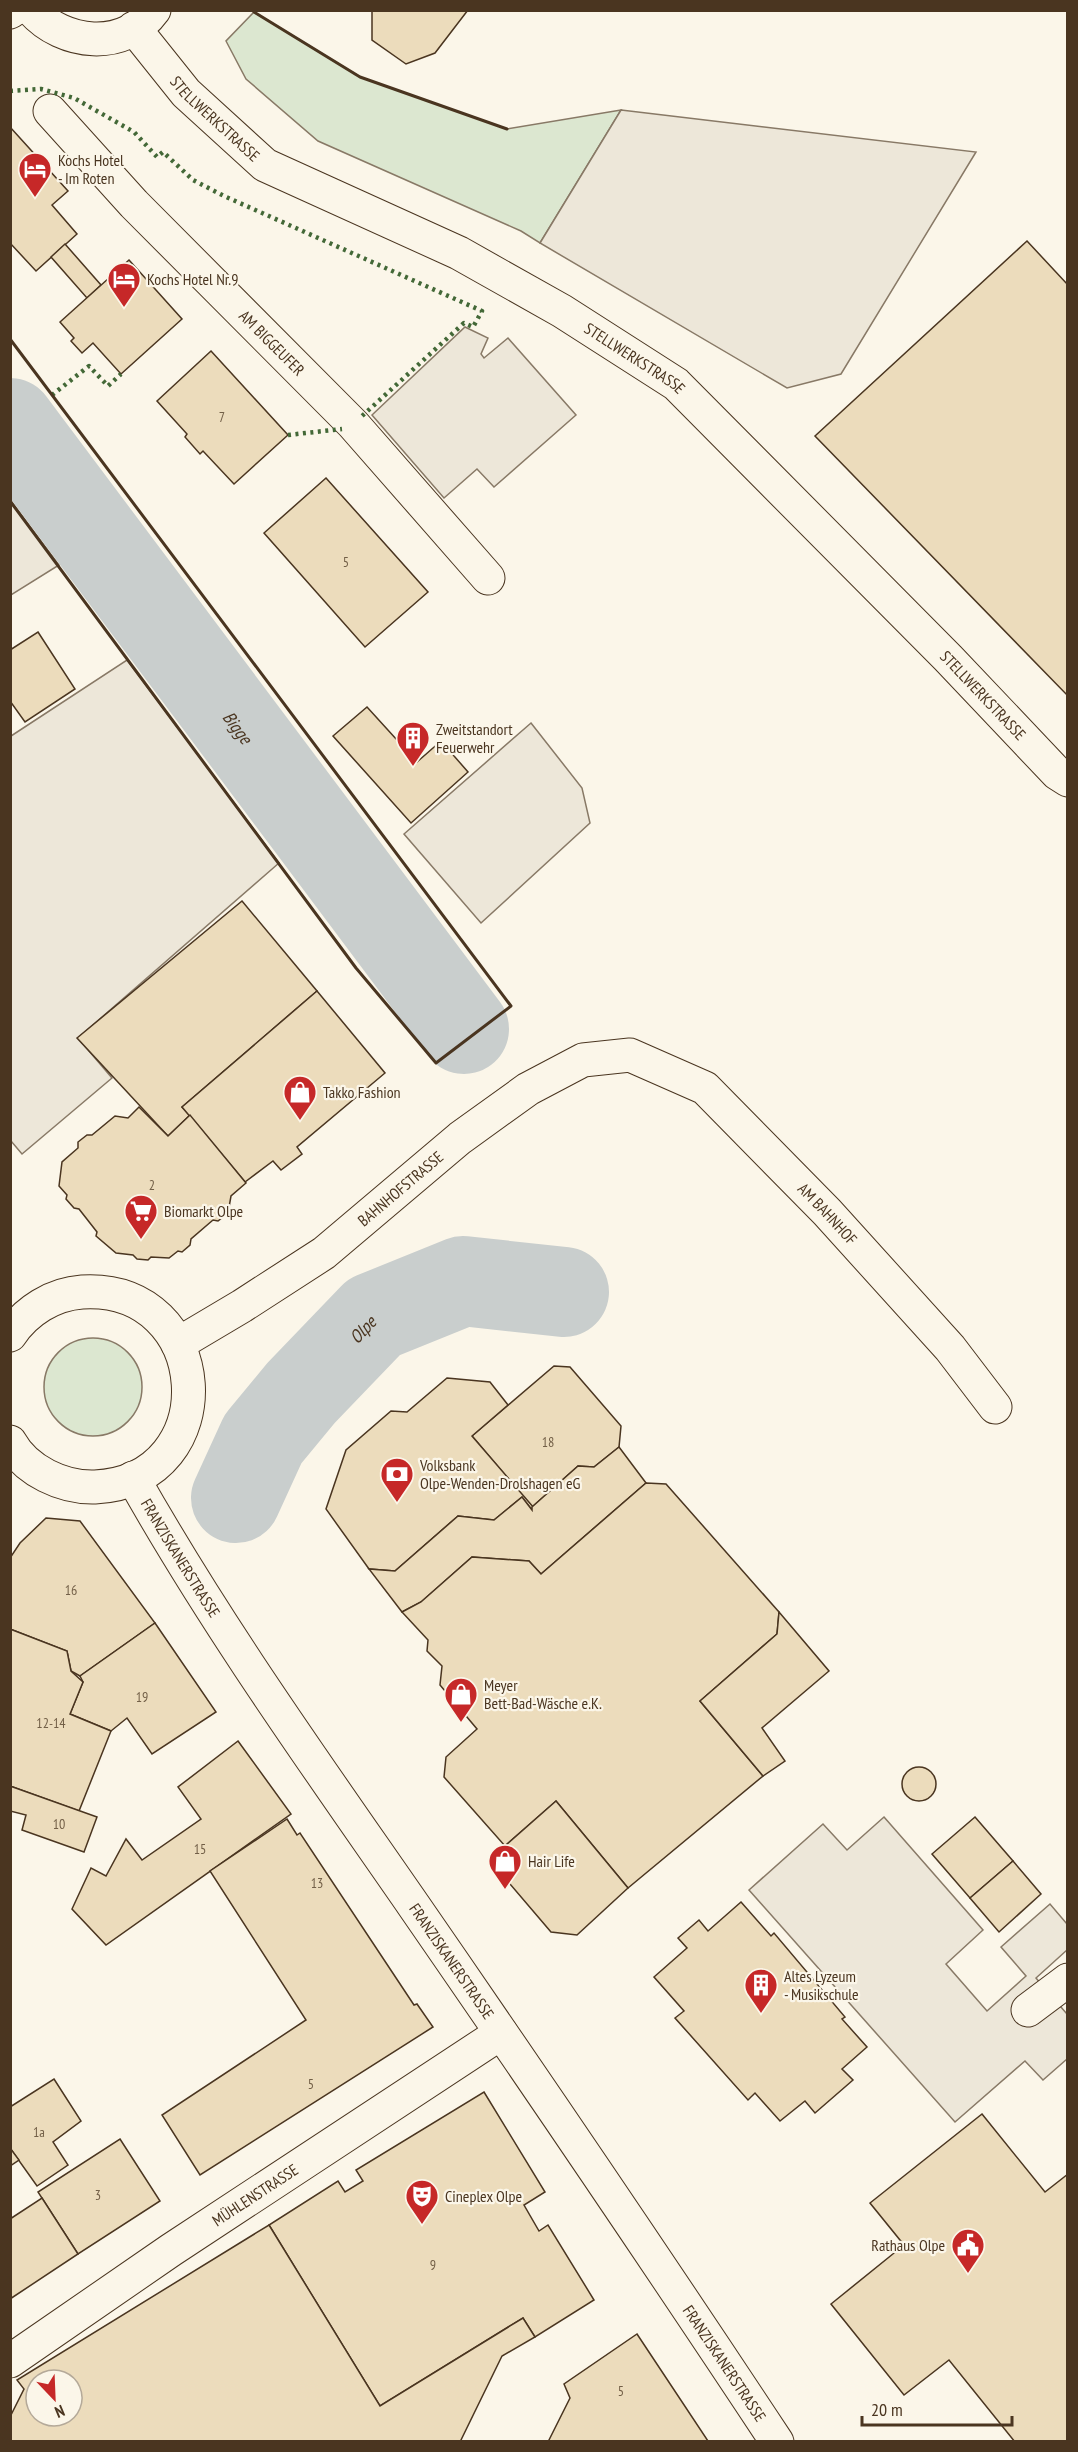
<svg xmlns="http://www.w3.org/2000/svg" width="1078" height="2452" viewBox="0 0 1078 2452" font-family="'PT Sans Narrow',sans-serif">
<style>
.green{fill:#dce7d0;stroke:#887966;stroke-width:1.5}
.parking{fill:#ede7d9;stroke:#887966;stroke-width:1.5}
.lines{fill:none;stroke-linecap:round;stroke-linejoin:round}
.river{stroke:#c9cecd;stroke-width:90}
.building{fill:#ecdcbc;stroke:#4a3520;stroke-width:1.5;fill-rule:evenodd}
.minor-casing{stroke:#4a3520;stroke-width:35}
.tertiary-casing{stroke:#4a3520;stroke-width:35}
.secondary-casing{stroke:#4a3520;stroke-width:35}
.minor{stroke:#fbf6e9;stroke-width:33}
.tertiary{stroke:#fbf6e9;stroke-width:33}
.secondary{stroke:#fbf6e9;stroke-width:33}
.hedge{stroke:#436837;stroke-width:4.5;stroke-dasharray:3 4.5;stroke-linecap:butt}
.wall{stroke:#4a3520;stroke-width:3}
.labels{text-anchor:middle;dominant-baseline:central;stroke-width:4.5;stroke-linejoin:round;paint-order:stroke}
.number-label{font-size:14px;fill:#725f47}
.street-label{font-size:16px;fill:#4a3520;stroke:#fbf6e9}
.poi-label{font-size:16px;fill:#4a3520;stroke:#fbf6e9;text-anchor:start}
.water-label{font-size:18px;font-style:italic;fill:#4a3520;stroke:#fbf6e9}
</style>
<rect width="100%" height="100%" fill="#fbf6e9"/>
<!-- green -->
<g class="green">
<path d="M 254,12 L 360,77 L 507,129 L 621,110 L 540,243 L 521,231 L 318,141 L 246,79 L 226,41 Z"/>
<circle cx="93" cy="1387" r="49"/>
</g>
<!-- parking -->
<g class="parking">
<path d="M 621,110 L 976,152 L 841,374 L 787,388 L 540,243 Z"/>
<path d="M 465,327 L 488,338 L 481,354 L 484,358 L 508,338 L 576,415 L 494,487 L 477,469 L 444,498 L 372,415 Z"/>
<path d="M 11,501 L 59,565 L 11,595 Z"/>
<path d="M 127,660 L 279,863 L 78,1038 L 112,1078 L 22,1154 L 11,1141 L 11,736 Z"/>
<path d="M 531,723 L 582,788 L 590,823 L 481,923 L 404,834 Z"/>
<path d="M 884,1817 L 983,1930 L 946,1964 L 987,2011 L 1026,1976 L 1001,1947 L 1050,1904 L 1067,1924 L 1067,1950 L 1036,1978 L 1067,2014 L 1067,2059 L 1043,2080 L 1025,2061 L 955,2122 L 749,1890 L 823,1824 L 847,1850 Z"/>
</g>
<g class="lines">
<!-- river -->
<g class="river">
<path id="s1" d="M 10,423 L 464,1029"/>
<path id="s2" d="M 236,1498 L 263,1439 L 301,1393 L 374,1317 L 463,1281 L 564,1292"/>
</g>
</g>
<!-- building -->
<g class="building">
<path d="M 372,10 L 468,10 L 435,53 L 406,64 L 372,40 Z"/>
<path d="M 10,127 L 68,191 L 52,205 L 77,234 L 36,271 L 10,243 Z"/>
<path d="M 1027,241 L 1068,285 L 1068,696 L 815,436 Z"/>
<path d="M 65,244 L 101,285 L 87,298 L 51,257 Z"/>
<path d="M 129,260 L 182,319 L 121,374 L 93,343 L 82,353 L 71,341 L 74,338 L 60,322 Z"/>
<path d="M 211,351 L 288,435 L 234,484 L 203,451 L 200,454 L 185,437 L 187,434 L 157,401 Z"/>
<path d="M 326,478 L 428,592 L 365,647 L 264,533 Z"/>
<path d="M 38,632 L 75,689 L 25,722 L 10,701 L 10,650 Z"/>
<path d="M 367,707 L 417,762 L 441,741 L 468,772 L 411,823 L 333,736 Z"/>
<path d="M 242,901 L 317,991 L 182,1107 L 190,1115 L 168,1136 L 77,1038 Z"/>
<path d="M 317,991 L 385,1073 L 297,1147 L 302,1154 L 281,1170 L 273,1161 L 245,1182 L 182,1107 Z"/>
<path d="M 139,1107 L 168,1136 L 190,1115 L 246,1183 L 231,1196 L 228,1213 L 218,1221 L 213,1220 L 191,1239 L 190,1245 L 182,1252 L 178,1251 L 169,1258 L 151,1257 L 148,1260 L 137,1259 L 133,1255 L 116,1253 L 96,1236 L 97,1232 L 79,1209 L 74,1208 L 66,1199 L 67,1195 L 59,1186 L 62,1162 L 78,1148 L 78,1142 L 87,1135 L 92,1135 L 115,1116 L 128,1118 Z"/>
<path d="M 554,1366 L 570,1367 L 621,1426 L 619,1447 L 594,1467 L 578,1466 L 532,1507 L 472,1436 Z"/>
<path d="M 447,1378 L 490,1382 L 508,1405 L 472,1436 L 534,1508 L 532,1510 L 522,1497 L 494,1520 L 458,1516 L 395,1571 L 369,1569 L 326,1509 L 346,1450 L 391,1411 L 407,1412 Z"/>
<path d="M 619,1447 L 646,1483 L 541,1574 L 529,1561 L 472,1557 L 421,1602 L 402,1612 L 369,1569 L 395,1571 L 458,1516 L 494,1520 L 522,1497 L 532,1510 L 532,1507 L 578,1466 L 594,1467 Z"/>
<path d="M 646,1483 L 666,1484 L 779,1612 L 777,1634 L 700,1701 L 763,1776 L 628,1888 L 556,1801 L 505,1846 L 444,1777 L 446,1757 L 477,1729 L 440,1685 L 442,1666 L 427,1651 L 428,1640 L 402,1612 L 421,1602 L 472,1557 L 529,1561 L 541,1574 Z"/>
<path d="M 46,1518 L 80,1521 L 155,1623 L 80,1676 L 71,1671 L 67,1651 L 10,1629 L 10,1558 L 20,1543 Z"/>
<path d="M 779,1612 L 829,1671 L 762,1728 L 785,1761 L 763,1776 L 700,1701 L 777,1634 Z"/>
<path d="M 155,1623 L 216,1712 L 152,1754 L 127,1718 L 111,1731 L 70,1714 L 83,1682 L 80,1676 Z"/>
<path d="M 10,1629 L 67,1651 L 71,1671 L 83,1682 L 70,1714 L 111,1731 L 79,1811 L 10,1786 Z"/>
<path d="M 238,1741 L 291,1814 L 106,1945 L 72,1909 L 91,1868 L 106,1876 L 126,1839 L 142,1860 L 201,1819 L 178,1787 Z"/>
<circle cx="919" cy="1784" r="17"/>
<path d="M 10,1786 L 97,1817 L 84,1852 L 22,1830 L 26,1815 L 10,1811 Z"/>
<path d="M 556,1801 L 628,1888 L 577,1935 L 551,1932 L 499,1871 L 505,1846 Z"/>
<path d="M 975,1817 L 1013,1861 L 970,1898 L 932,1854 Z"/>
<path d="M 287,1819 L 297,1835 L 300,1833 L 414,2005 L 417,2004 L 433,2027 L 200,2175 L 162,2115 L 306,2020 L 210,1871 Z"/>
<path d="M 1013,1861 L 1041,1894 L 999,1932 L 970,1898 Z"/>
<path d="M 741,1902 L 771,1936 L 774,1933 L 845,2017 L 842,2019 L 867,2047 L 842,2069 L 853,2080 L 815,2113 L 805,2101 L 780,2121 L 755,2093 L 748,2100 L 675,2018 L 684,2011 L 654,1977 L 687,1948 L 678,1938 L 699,1920 L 708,1931 Z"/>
<path d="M 54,2079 L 81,2121 L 53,2142 L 68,2165 L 37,2186 L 10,2148 L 10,2107 Z"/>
<path d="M 484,2092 L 545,2192 L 524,2205 L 539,2231 L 548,2225 L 594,2300 L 535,2337 L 523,2318 L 380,2406 L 269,2225 L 338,2181 L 345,2192 L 363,2181 L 356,2170 Z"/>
<path d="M 982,2114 L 1045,2192 L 1068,2174 L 1068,2442 L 1015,2442 L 949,2360 L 904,2395 L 831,2304 L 904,2245 L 870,2203 Z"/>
<path d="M 120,2139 L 160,2201 L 78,2254 L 38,2192 Z"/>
<path d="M 10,2148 L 19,2160 L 10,2166 Z"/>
<path d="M 42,2198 L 78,2254 L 10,2299 L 10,2219 Z"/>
<path d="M 269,2225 L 380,2406 L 523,2318 L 535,2337 L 502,2356 L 460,2442 L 10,2442 L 10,2417 L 24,2389 L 17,2380 ZM 36,2380 L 72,2380 L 72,2416 L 36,2416 Z"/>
<path d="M 637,2334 L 708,2441 L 548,2442 L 570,2398 L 564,2384 Z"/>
</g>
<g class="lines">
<defs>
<g id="minor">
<path id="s3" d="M 50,111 L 134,204 L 353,424 L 488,578"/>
<path id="s4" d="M 178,1344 L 242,1306 L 324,1253 L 460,1138 L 528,1089 L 583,1060 L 630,1055 L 705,1088 L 827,1212 L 950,1348 L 995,1407"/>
<path d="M 1028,2010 L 1068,1980"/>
<path id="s5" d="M 10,2361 L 171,2250 L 501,2033"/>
</g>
<g id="tertiary">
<path d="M 10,12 L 13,10"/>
<path d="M 10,1335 C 26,1311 53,1294 82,1292 C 215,1284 228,1480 95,1487 C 63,1488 26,1471 10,1442"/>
<path id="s6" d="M 133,1478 C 217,1627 317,1766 414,1906 C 537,2084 658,2262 777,2442"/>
</g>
<g id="secondary">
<path d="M 32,10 C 63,45 124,52 154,10"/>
<path id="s7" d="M 134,28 L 186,93 L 265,165 L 459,253 L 562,311 L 676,384 L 948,658 L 1057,773 L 1068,780"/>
</g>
</defs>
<!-- minor casing -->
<use href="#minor" class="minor-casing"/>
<!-- tertiary casing -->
<use href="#tertiary" class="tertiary-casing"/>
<!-- secondary casing -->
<use href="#secondary" class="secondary-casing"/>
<!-- minor -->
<use href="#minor" class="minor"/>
<!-- tertiary -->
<use href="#tertiary" class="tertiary"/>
<!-- secondary -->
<use href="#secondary" class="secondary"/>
<!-- hedge -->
<g class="hedge">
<path d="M 10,91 L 41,89 L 74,98 L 134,132 L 157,157 L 163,152 L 193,180 L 224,196 L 482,311 L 473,327 L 464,323 L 361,417"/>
<path d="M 52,395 L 89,366 L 108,386 L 121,374"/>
<path d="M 288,435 L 342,429"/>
</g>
<!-- wall -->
<g class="wall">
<path d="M 254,12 L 360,77 L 507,129"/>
<path d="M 10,339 L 511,1006 L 436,1063 L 356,968 L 10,501"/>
</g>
</g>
<!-- icons -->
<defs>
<symbol id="hotel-pin" viewBox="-11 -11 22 30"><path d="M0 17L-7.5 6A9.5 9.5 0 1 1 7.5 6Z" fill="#c62828" stroke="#fbf6e9"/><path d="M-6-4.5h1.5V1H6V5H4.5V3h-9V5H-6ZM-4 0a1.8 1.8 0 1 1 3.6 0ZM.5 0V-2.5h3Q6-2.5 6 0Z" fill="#fff"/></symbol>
<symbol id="building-pin" viewBox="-11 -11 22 30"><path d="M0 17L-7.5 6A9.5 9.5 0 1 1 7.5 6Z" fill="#c62828" stroke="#fbf6e9"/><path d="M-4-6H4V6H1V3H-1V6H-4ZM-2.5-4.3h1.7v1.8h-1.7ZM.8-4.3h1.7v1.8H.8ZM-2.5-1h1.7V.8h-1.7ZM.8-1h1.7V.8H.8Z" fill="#fff"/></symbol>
<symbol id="shop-pin" viewBox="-11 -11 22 30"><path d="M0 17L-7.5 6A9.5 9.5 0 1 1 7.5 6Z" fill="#c62828" stroke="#fbf6e9"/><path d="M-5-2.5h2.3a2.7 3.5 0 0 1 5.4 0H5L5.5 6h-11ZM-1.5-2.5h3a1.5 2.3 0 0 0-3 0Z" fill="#fff"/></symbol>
<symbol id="supermarket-pin" viewBox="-11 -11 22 30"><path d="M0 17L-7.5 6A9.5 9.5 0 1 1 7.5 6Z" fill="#c62828" stroke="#fbf6e9"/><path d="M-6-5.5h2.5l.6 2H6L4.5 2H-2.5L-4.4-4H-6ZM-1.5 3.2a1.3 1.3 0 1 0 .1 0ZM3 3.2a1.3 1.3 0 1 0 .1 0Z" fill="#fff"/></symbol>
<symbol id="bank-pin" viewBox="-11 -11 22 30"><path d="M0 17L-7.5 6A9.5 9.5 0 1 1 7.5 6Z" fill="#c62828" stroke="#fbf6e9"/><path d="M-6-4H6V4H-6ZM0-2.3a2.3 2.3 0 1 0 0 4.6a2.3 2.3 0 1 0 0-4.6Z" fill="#fff"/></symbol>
<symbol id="theatre-pin" viewBox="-11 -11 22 30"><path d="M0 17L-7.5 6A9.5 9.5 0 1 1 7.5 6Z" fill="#c62828" stroke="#fbf6e9"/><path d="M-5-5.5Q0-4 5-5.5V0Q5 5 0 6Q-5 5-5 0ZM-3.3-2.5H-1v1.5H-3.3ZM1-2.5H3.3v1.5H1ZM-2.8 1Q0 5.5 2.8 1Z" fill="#fff"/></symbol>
<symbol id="civic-pin" viewBox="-11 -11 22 30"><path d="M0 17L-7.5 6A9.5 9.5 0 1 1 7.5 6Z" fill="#c62828" stroke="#fbf6e9"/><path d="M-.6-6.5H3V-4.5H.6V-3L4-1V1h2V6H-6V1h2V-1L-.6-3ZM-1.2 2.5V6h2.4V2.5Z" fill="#fff"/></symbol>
</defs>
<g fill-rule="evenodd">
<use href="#hotel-pin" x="16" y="150" width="38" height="52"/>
<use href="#hotel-pin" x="105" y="260" width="38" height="52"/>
<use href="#building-pin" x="394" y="719" width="38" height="52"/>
<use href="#shop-pin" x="281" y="1073" width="38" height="52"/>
<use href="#supermarket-pin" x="122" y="1192" width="38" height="52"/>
<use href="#bank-pin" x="378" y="1455" width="38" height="52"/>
<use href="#shop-pin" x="442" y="1675" width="38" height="52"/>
<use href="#shop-pin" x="486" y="1842" width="38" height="52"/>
<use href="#building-pin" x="742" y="1966" width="38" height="52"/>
<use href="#theatre-pin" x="403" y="2177" width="38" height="52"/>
<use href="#civic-pin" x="949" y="2226" width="38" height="52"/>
</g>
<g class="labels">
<!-- number labels -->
<g class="number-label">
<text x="222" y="417">7</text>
<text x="346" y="562">5</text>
<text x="152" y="1185">2</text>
<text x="548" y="1442">18</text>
<text x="71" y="1590">16</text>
<text x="142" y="1697">19</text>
<text x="51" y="1723">12-14</text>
<text x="59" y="1824">10</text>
<text x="200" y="1849">15</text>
<text x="317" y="1883">13</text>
<text x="311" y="2084">5</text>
<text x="39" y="2132">1a</text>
<text x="98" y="2195">3</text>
<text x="433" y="2265">9</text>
<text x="621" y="2391">5</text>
</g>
<!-- street labels -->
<g class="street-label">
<text stroke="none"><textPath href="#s7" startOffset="122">STELLWERKSTRASSE</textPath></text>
<text stroke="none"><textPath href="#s3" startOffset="321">AM BIGGEUFER</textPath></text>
<text stroke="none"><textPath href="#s7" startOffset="608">STELLWERKSTRASSE</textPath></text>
<text stroke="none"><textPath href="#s7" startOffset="1094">STELLWERKSTRASSE</textPath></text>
<text stroke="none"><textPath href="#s4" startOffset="272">BAHNHOFSTRASSE</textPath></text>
<text stroke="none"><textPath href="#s4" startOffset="801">AM BAHNHOF</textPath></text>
<text stroke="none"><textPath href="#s6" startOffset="93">FRANZISKANERSTRASSE</textPath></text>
<text stroke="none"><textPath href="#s6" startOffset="579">FRANZISKANERSTRASSE</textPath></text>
<text stroke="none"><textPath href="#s5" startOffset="296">MÜHLENSTRASSE</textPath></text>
<text stroke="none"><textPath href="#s6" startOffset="1065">FRANZISKANERSTRASSE</textPath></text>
</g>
<!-- poi labels -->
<g class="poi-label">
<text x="58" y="160">Kochs Hotel<tspan x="58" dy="18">- Im Roten</tspan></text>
<text x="147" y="279">Kochs Hotel Nr.9</text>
<text x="436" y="729">Zweitstandort<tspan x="436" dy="18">Feuerwehr</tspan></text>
<text x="323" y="1092">Takko Fashion</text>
<text x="164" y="1211">Biomarkt Olpe</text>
<text x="420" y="1465">Volksbank<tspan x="420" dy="18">Olpe-Wenden-Drolshagen eG</tspan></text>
<text x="484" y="1685">Meyer<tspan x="484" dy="18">Bett-Bad-Wäsche e.K.</tspan></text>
<text x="528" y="1861">Hair Life</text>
<text x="784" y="1976">Altes Lyzeum<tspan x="784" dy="18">- Musikschule</tspan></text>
<text x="445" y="2196">Cineplex Olpe</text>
<text x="945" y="2245" text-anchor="end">Rathaus Olpe</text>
</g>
<!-- water labels -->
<g class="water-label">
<text stroke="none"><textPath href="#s1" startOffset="380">Bigge</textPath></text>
<text stroke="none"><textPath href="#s2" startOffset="213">Olpe</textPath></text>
</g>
</g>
<!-- border -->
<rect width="1078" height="2452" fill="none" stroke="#4a3520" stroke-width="24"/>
<!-- north arrow -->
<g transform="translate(54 2398) rotate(157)"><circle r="28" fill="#fbf6e9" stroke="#b4a999" stroke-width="1.5"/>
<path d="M0-4.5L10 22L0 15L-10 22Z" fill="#c62828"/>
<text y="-9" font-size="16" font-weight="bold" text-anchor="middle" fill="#4a3520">N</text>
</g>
<!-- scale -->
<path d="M862 2416v9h150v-9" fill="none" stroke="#4a3520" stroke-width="3"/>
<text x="871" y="2416" font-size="18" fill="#4a3520" stroke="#fbf6e9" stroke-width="4.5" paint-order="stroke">20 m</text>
</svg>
